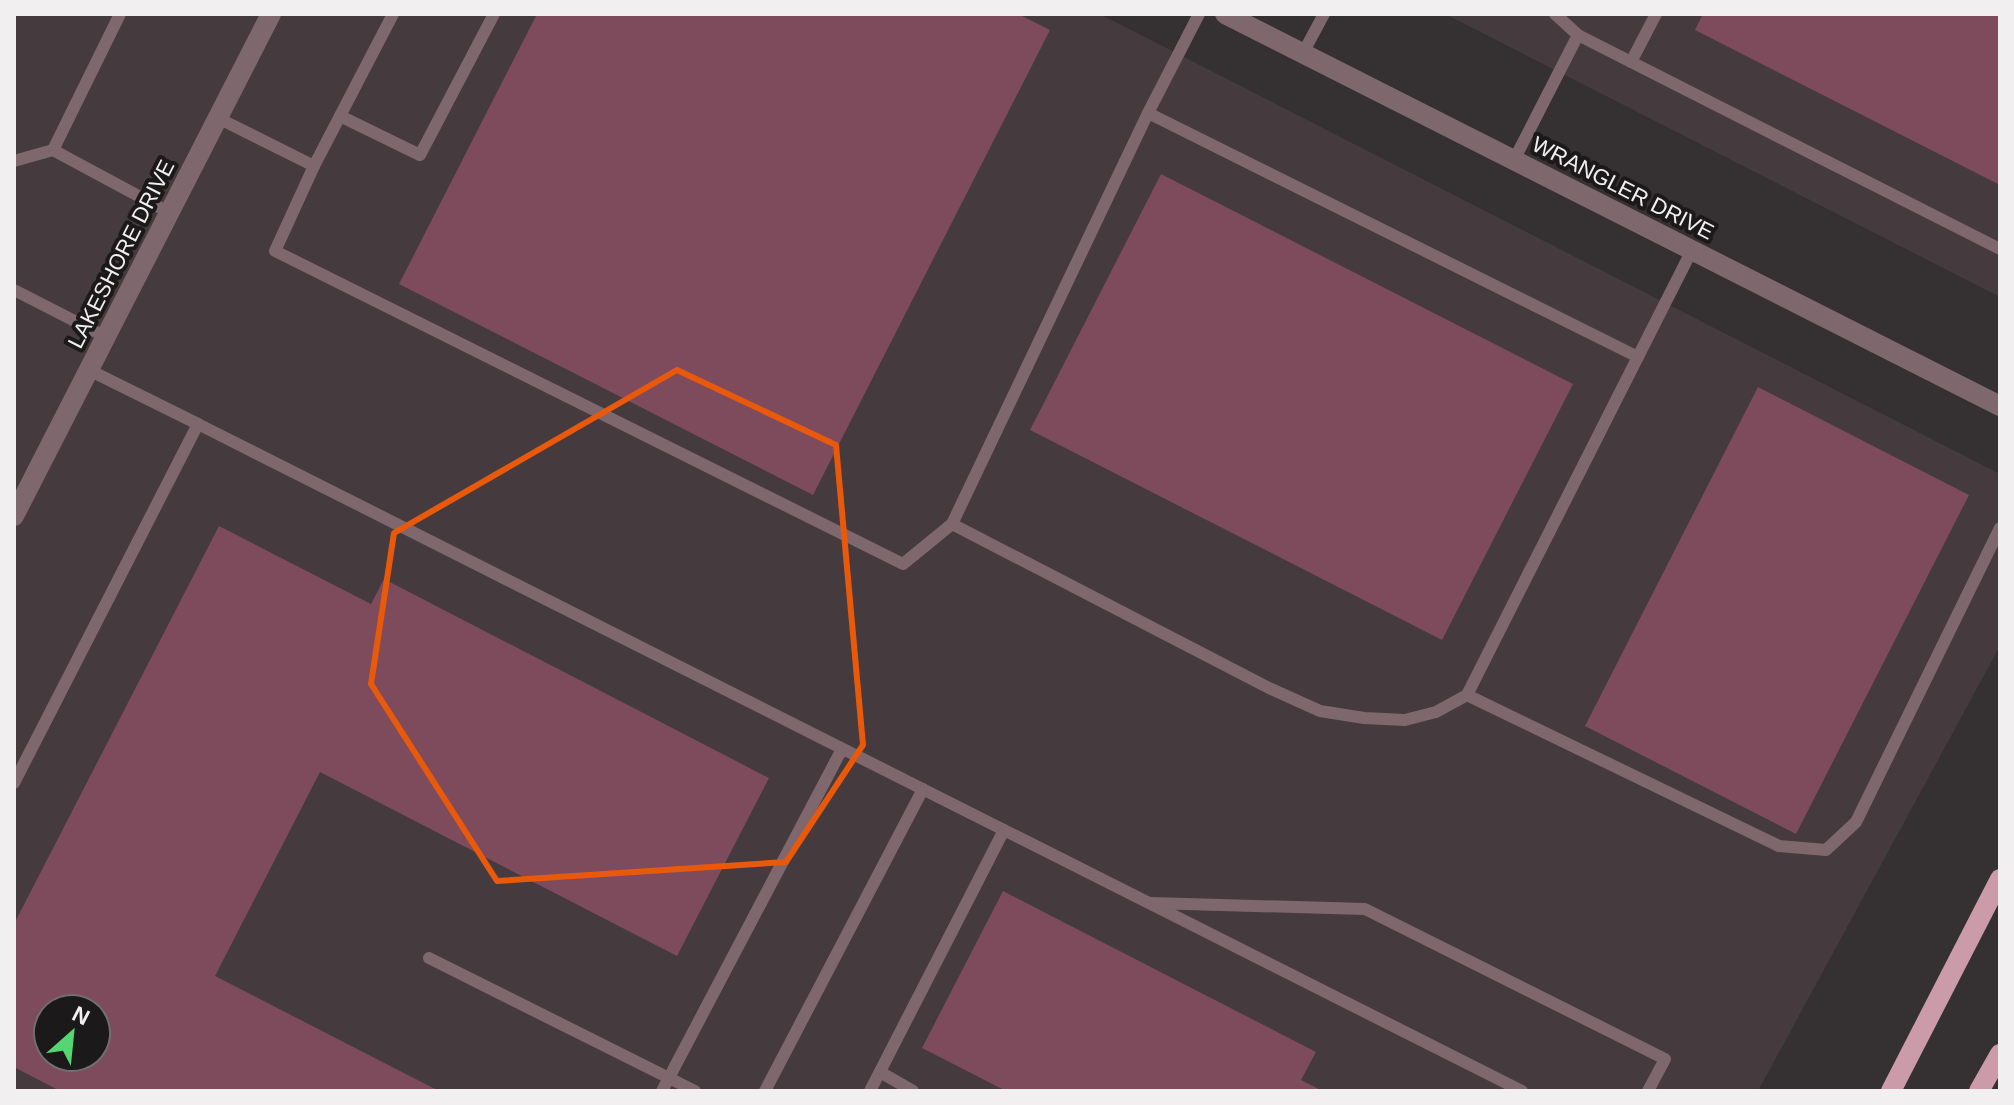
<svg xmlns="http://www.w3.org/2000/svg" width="2014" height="1105" viewBox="0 0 2014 1105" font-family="Helvetica,sans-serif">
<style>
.built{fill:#453a3d;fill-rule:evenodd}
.building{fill:#7d4b5c;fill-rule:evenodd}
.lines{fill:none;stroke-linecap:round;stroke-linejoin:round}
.lane{stroke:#7f676e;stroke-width:12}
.street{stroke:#7f676e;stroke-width:20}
.primary{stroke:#cc9baa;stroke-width:20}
.marked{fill:none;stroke:#e8590c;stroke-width:6;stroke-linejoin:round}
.labels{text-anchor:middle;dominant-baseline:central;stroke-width:8;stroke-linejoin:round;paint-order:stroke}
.street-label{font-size:22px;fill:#f2eff0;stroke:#1b1919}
</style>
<rect width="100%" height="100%" fill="#353031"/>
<!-- built -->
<g class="built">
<path d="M 14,14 L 1100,14 L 2000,474 L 2000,646 L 1758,1091 L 14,1091 ZM 48,1009 L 96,1009 L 96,1057 L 48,1057 Z"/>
<path d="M 1445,14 L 2000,14 L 2000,297 Z"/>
</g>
<!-- building -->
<g class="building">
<path d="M 537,14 L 1018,14 L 1050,30 L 813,495 L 399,284 Z"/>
<path d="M 1703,14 L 2000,14 L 2000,185 L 1695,30 Z"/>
<path d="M 1161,174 L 1573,384 L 1442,640 L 1030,430 Z"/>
<path d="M 1758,387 L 1969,495 L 1796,834 L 1585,726 Z"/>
<path d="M 219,526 L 371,604 L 384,579 L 769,778 L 677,956 L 320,772 L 215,976 L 439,1091 L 60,1091 L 14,1067 L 14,924 ZM 48,1009 L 96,1009 L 96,1057 L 48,1057 Z"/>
<path d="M 1003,891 L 1316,1052 L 1301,1080 L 1323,1091 L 1006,1091 L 922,1048 Z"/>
</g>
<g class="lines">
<!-- lane -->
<g class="lane">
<path d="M 120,14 L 53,150 L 170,213"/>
<path d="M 1199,14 L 1148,113 L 1638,357"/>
<path d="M 1578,35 L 2000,249"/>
<path d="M 1303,53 L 1324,14"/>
<path d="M 1631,62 L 1656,14"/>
<path d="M 340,116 L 420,155 L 494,14"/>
<path d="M 218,118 L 314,166 L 275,251 L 903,564 L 952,524 L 1269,688 L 1320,711 L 1364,718 L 1405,720 L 1436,712 L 1467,695 L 1779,846 L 1826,850 L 1856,822 L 2000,528"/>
<path d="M 1514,160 L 1578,35 L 1555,14"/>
<path d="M 14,161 L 53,150"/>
<path d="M 314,166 L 393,14"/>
<path d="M 14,290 L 106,337"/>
<path d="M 198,424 L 1522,1091"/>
<path d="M 952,524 L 1148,113"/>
<path d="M 1467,695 L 1692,250"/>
<path d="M 14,783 L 198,424 L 89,370"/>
<path d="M 1151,903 L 1365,909 L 1665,1059 L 1648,1091"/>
<path d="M 429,958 L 695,1091"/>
<path d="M 880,1072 L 913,1091"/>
<path d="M 662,1091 L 842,749"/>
<path d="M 765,1091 L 923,789"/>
<path d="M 870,1091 L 1004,830"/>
</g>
<!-- street -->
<g class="street">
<path d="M 1225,14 L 2000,406"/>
<path d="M 14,516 L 271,14"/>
</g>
<!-- primary -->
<g class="primary">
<path d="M 1891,1091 L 2000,879"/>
<path d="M 1979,1091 L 2000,1054"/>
</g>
</g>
<!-- marked area -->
<path class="marked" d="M 677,370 L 836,445 L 863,745 L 786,862 L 497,881 L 371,684 L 394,533 Z"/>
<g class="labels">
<!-- street labels -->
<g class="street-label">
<text transform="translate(1623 188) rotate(27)">WRANGLER DRIVE</text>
<text transform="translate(121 254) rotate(-63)">LAKESHORE DRIVE</text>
</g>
</g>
<!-- border -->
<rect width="2014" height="1105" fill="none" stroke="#f2eff0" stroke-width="32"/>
<!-- north arrow -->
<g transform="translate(72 1033) rotate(27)"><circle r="38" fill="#1b1919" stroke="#716f6f" stroke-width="2"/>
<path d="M0-6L14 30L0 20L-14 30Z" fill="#54d672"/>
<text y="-12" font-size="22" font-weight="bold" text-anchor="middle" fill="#f2eff0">N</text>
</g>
</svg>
